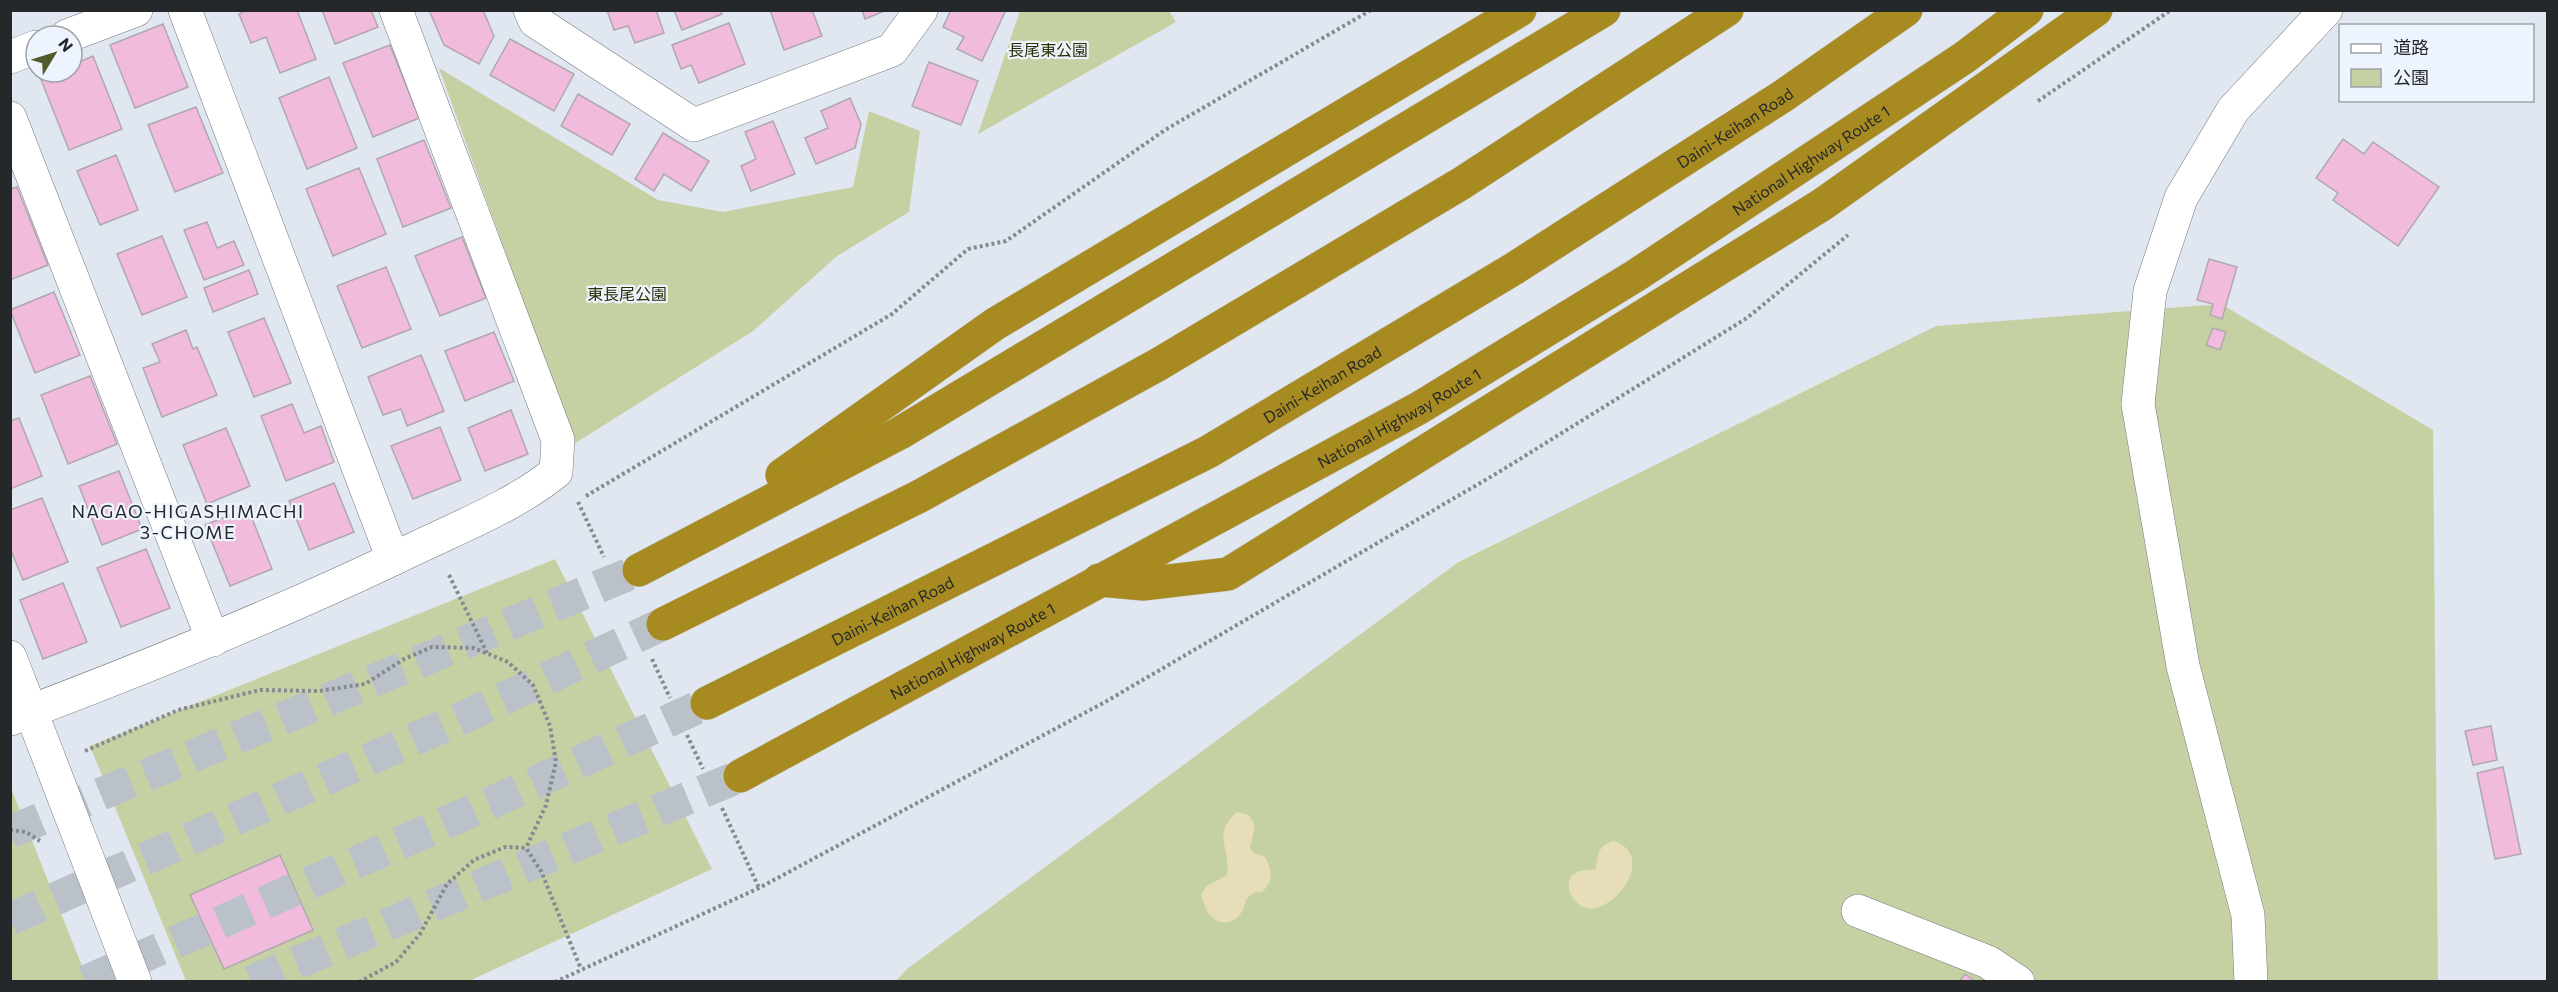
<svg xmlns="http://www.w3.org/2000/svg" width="2558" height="992" viewBox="0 0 2558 992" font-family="Commissioner,'Noto Sans JP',sans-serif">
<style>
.green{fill:#c6d1a3}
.sand{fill:#e7ddb8}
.building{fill:#f0bbdd;stroke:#b1a8ae;stroke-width:1.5}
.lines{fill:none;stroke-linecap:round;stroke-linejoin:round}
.highway-tunnel{stroke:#bbc1c9;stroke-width:33;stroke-dasharray:33 16;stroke-linecap:butt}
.minor-casing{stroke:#747a81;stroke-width:34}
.highway-casing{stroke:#c6c7c8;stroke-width:34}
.path{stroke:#858a90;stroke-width:4;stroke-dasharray:3 3;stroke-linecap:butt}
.minor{stroke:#fff;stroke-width:33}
.highway{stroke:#a88b20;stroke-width:33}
.labels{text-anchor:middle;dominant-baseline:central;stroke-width:4.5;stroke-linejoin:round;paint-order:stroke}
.park-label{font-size:16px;fill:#282f04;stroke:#eef4fd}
.street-label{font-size:16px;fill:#25282b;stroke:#eef4fd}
.neighbourhood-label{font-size:18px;letter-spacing:1.5px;fill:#25282b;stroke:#eef4fd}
</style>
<rect width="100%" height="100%" fill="#e1e7f0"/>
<!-- green -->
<g class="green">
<path d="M 1020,11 L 1169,11 L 1176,22 L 978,134 Z"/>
<path d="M 439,68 L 658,200 L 723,212 L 853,187 L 869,111 L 920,131 L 909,212 L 837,256 L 753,331 L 574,444 Z"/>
<path d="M 2221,304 L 2433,430 L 2438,981 L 895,982 L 907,969 L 1457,563 L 1936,326 Z"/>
<path d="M 555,559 L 712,869 L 469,981 L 186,981 L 90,746 Z"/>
<path d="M 11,788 L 88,981 L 11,981 Z"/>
</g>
<!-- sand -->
<g class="sand">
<path d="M 1237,812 L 1249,815 L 1255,826 L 1250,848 L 1254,853 L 1265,857 C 1273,870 1273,882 1262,892 L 1255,892 L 1246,899 C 1244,916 1229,931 1212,917 C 1206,912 1204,902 1201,895 L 1207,886 L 1227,875 C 1231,846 1211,836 1237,812 Z"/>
<path d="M 1614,841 C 1665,859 1597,935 1574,899 C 1568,891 1568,887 1570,877 L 1579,871 L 1596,869 C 1598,854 1598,845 1614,841 Z"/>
</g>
<!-- building -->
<g class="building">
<path d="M 247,10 L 297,10 L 316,59 L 280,73 L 266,37 L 251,43 L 239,14 Z"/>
<path d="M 322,10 L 371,10 L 378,27 L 335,44 Z"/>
<path d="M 429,10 L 483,10 L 494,36 L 479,64 L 444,45 Z"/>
<path d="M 607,10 L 656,10 L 664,33 L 635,43 L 628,26 L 614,30 Z"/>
<path d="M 674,10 L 720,10 L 722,14 L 682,30 Z"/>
<path d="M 770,10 L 812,10 L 822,36 L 784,50 Z"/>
<path d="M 862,10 L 887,10 L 865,19 Z"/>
<path d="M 951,10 L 1006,10 L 982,61 L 957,49 L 964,37 L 943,27 Z"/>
<path d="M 729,23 L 745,64 L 699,83 L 691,65 L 681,69 L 672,45 Z"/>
<path d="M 163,24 L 188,87 L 135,108 L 110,45 Z"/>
<path d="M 510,39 L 574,74 L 554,111 L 490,75 Z"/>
<path d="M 390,45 L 419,118 L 373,137 L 343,63 Z"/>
<path d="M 93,56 L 122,129 L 69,150 L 40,77 L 54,72 L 72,72 L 72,65 Z"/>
<path d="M 929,62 L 978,81 L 961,125 L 912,106 Z"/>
<path d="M 329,77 L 357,148 L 307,169 L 279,98 Z"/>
<path d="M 578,94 L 630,124 L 612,155 L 561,126 Z"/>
<path d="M 850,98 L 861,124 L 855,148 L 816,164 L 805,138 L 828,128 L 821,111 Z"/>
<path d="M 196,107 L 223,173 L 175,192 L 148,125 Z"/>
<path d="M 773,121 L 795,174 L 751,191 L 741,166 L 756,159 L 745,132 Z"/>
<path d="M 663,133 L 709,161 L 691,191 L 664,174 L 654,191 L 635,179 Z"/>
<path d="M 2343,139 L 2364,154 L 2373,142 L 2439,187 L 2398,246 L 2333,200 L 2338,193 L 2316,178 Z"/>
<path d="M 424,140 L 451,208 L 403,227 L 377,159 Z"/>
<path d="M 116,155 L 138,210 L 100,225 L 77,171 Z"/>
<path d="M 359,168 L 386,234 L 333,256 L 306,189 Z"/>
<path d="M 17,187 L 48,265 L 10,280 L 10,189 Z"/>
<path d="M 207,222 L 217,248 L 234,241 L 244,265 L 204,280 L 184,230 Z"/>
<path d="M 162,236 L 187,297 L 142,315 L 117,254 Z"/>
<path d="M 462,237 L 486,298 L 440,316 L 415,256 Z"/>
<path d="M 2209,259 L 2237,267 L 2222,319 L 2210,315 L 2213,304 L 2197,300 Z"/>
<path d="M 386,267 L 411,329 L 362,348 L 337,286 Z"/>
<path d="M 249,270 L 258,294 L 213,312 L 204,288 Z"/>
<path d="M 54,292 L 80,355 L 35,373 L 10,310 Z"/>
<path d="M 264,318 L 291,383 L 254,397 L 228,332 Z"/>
<path d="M 2213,328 L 2226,332 L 2220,350 L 2206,345 Z"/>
<path d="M 186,330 L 193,349 L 197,347 L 217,395 L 162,417 L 143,368 L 160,362 L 152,344 Z"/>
<path d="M 494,332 L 514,381 L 465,401 L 445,351 Z"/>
<path d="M 421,355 L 444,411 L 407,426 L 401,409 L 383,415 L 368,377 Z"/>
<path d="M 90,376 L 117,444 L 68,464 L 41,395 Z"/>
<path d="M 292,404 L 304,433 L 321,426 L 334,462 L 286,481 L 261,416 Z"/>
<path d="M 511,410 L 528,454 L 485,471 L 468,428 Z"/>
<path d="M 19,418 L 42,476 L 10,489 L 10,421 Z"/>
<path d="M 440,427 L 461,480 L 413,499 L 391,446 Z"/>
<path d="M 226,428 L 250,486 L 207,504 L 183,445 Z"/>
<path d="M 119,471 L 142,529 L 102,545 L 79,486 Z"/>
<path d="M 334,483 L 354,532 L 309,550 L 289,501 Z"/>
<path d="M 42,498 L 68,562 L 23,580 L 10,548 L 10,510 Z"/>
<path d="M 248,508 L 272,569 L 230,586 L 205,525 Z"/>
<path d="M 146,549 L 170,608 L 121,627 L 97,568 Z"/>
<path d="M 63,583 L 87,642 L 43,659 L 20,600 Z"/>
<path d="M 2491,726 L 2497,760 L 2473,765 L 2465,731 Z"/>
<path d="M 2503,767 L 2521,854 L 2495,859 L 2477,773 Z"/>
<path d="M 280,855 L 313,930 L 224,969 L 190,895 Z"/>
<path d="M 1965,974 L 1976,982 L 1959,982 Z"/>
</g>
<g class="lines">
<!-- highway-tunnel -->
<g class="highway-tunnel">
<path d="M 10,832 L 639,570"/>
<path d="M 10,919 L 462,718 L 663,624"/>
<path d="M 85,982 L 497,800 L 707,703"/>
<path d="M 251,982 L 740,776"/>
</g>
<defs>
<g id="minor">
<path d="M 185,10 L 393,559"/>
<path d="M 530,10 L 535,21 L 694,125 L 892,50 L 921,10"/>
<path d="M 67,36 L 136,10"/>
<path d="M 10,57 L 36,47"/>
<path d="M 10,118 L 213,640"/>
<path d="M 10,657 L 135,982"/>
<path d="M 10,719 C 148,667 284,612 416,548 C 464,525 515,505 556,472 L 558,440 L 396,10"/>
<path d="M 1858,911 L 1988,962 L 2018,982"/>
<path d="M 2251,982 L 2248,915 L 2183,666 L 2138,404 L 2150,291 L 2181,198 L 2233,110 L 2326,10"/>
</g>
<g id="highway">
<path d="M 782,475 L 995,324 L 1520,10"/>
<path d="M 639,570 L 900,433 L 1604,10"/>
<path d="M 1099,580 L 1143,584 L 1228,574 L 1823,204 L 2096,10"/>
<path d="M 663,624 L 920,496 L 1159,364 L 1462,183 L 1727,10"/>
<path id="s1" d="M 707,703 L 1208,452 L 1515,268 L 1783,96 L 1906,10"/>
<path id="s2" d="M 740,776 L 1419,408 L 1635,276 L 1965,57 L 2027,10"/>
</g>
</defs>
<!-- minor casing -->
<use href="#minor" class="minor-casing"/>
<!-- highway casing -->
<use href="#highway" class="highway-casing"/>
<!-- path -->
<g class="path">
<path d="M 2038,101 L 2171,10"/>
<path d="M 586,496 L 892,314 L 968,249 L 1006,241 L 1165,130 L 1371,10"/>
<path d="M 578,502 L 604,557"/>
<path d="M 449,575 L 487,653"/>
<path d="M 652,659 L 670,698"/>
<path d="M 687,735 L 703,769"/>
<path d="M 85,751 L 178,710 L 260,690 L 319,691 L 365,684 L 404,659 L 432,647 L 474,648 L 508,662 L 533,685 L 550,726 L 556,762 L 546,805 L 526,848"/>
<path d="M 722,808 L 759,888"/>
<path d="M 10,830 L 26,832 L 40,841"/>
<path d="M 359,982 L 396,962 L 420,934 L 447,884 L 474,860 L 505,847 L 526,848 L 541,871 L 581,969"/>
<path d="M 555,982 L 759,888 L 1105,702 L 1499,472 L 1747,318 L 1848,235"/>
</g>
<!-- minor -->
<use href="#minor" class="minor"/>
<!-- highway -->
<use href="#highway" class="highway"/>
</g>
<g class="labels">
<!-- park labels -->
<g class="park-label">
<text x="1048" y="49">長尾東公園</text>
<text x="627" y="293">東長尾公園</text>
</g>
<!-- street labels -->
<g class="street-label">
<text stroke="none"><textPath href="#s1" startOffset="1179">Daini-Keihan Road</textPath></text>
<text stroke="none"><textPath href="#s2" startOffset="1236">National Highway Route 1</textPath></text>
<text stroke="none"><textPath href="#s1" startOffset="693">Daini-Keihan Road</textPath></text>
<text stroke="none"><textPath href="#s2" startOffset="750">National Highway Route 1</textPath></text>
<text stroke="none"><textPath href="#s1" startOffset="207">Daini-Keihan Road</textPath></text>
<text stroke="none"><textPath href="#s2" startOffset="264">National Highway Route 1</textPath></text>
</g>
<!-- neighbourhood labels -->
<g class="neighbourhood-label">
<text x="188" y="511">NAGAO-HIGASHIMACHI<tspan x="188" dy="21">3-CHOME</tspan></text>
</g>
</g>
<!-- border -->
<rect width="2558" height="992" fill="none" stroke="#25282b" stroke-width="24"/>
<!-- legend -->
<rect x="2339" y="24" width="195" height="78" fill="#eef4fd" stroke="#9ea2a9" stroke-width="1.5"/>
<rect x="2351" y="44" width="30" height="9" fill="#ffffff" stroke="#9ea2a9" stroke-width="1.5"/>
<text x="2393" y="54" font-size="18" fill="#25282b">道路</text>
<rect x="2351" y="69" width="30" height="18" fill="#c6d1a3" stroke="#9ea2a9" stroke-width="1.5"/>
<text x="2393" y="84" font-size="18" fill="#25282b">公園</text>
<!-- north arrow -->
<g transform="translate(54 54) rotate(52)"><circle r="28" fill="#eef4fd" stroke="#9ea2a9" stroke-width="1.5"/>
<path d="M0-4.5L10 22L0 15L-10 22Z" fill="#515b2b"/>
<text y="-9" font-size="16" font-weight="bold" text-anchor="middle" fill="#25282b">N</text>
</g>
</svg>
